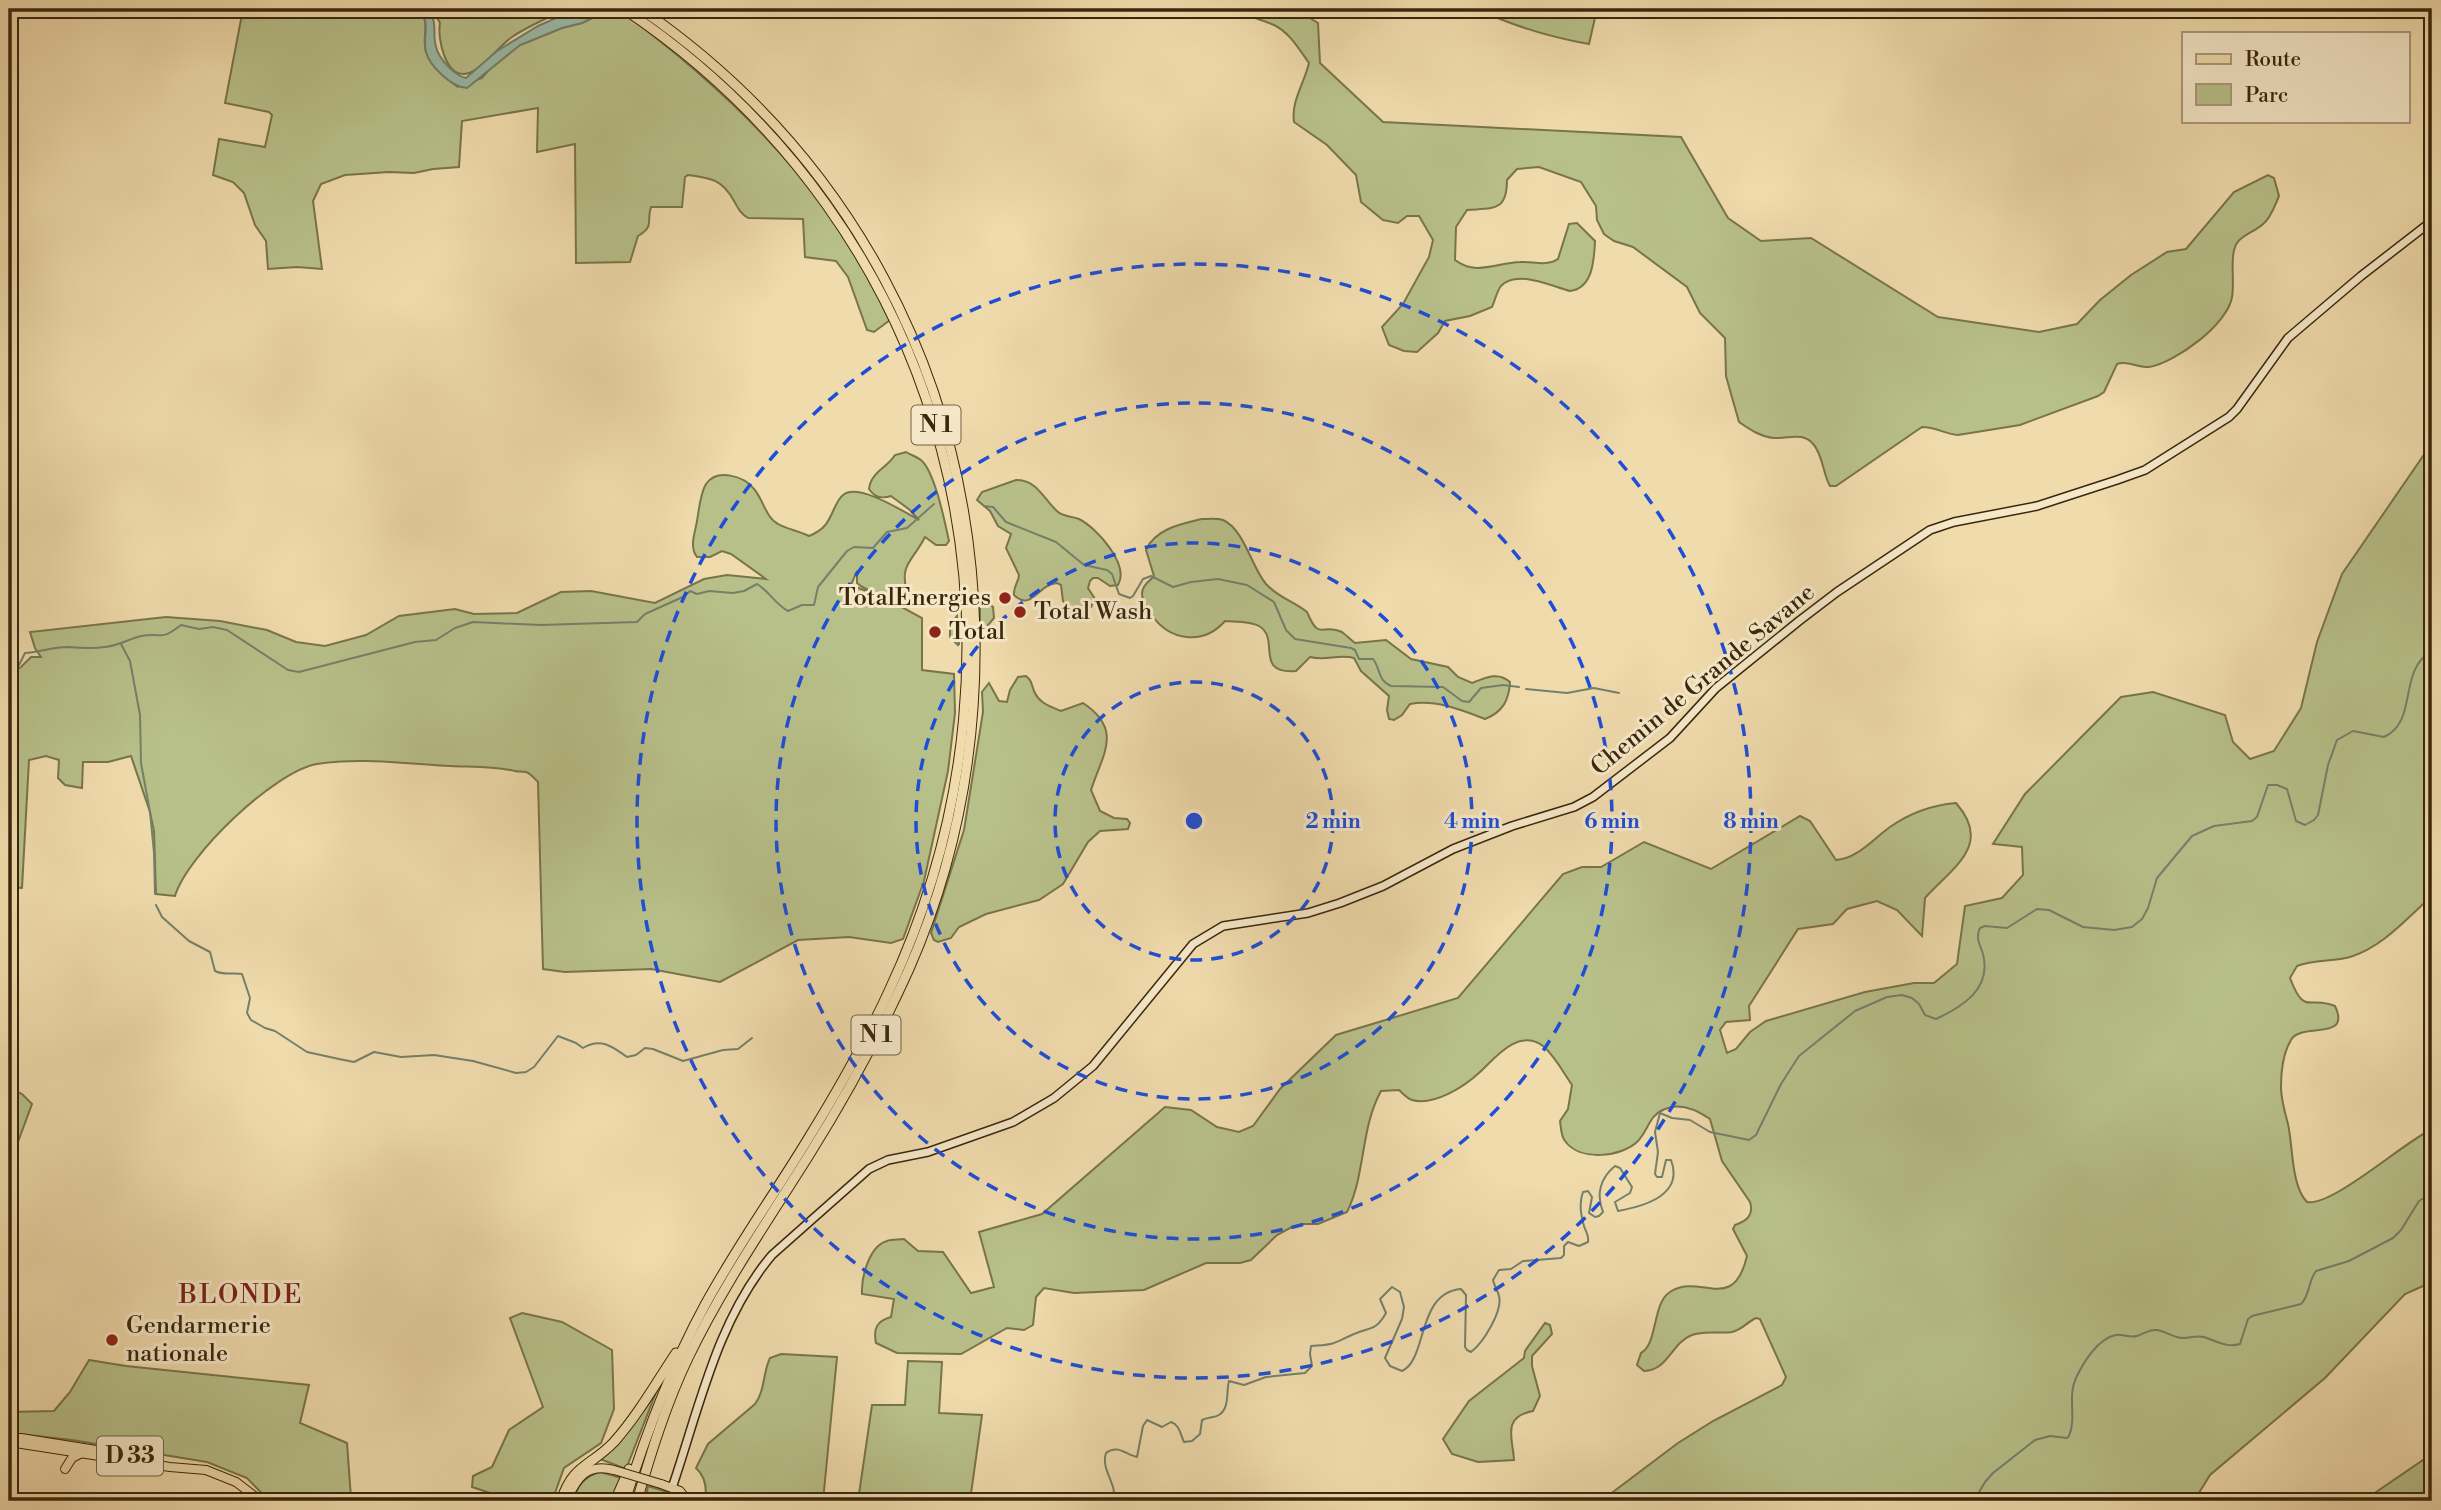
<svg xmlns="http://www.w3.org/2000/svg" width="2441" height="1510" viewBox="0 0 2441 1510" font-family="'Libre Bodoni',serif">
<style>
.green{fill:#b8c08a;stroke:#79744b;stroke-width:2}
.water{fill:#9abba8;stroke:#74806a;stroke-width:2}
.lines{fill:none;stroke-linecap:round;stroke-linejoin:round}
.stream{stroke:#74806a;stroke-width:2}
.secondary-casing{stroke:#3a270c;stroke-width:10}
.primary-casing{stroke:#3a270c;stroke-width:10}
.highway-casing{stroke:#3a270c;stroke-width:11}
.secondary{stroke:#f5e8c9;stroke-width:7}
.primary{stroke:#f0dbac;stroke-width:8}
.highway{stroke:#f0dbac;stroke-width:9}
.primary-bridge-casing{stroke:#3a270c;stroke-width:10;stroke-linecap:butt}
.primary-bridge{stroke:#f0dbac;stroke-width:8}
.ring{fill:none;stroke:#1d4ed8;stroke-width:3.5;stroke-dasharray:12 9}
.poi-dot{fill:#8f2418;stroke:#f5e8c9;stroke-width:2.5}
.labels{text-anchor:middle;dominant-baseline:central;stroke-width:6;stroke-linejoin:round;paint-order:stroke}
.shield{fill:#f5e8c9;stroke:#726145;stroke-width:2}
.shield-label{font-size:23px;font-weight:bold;fill:#3a270c}
.poi-label{font-size:24px;fill:#3a270c;stroke:#f5e8c9;text-anchor:start}
.street-label{font-size:24px;fill:#3a270c;stroke:#f5e8c9}
.neighbourhood-label{font-size:26px;letter-spacing:2px;fill:#7a1f14;stroke:#f5e8c9}
.centre{fill:#1d4ed8;stroke:#f5e8c9;stroke-width:3.5}
.ring-label{font-size:21px;text-anchor:middle;font-weight:bold;fill:#1d4ed8;stroke:#f5e8c9;stroke-width:6;stroke-linejoin:round;paint-order:stroke}
</style>
<rect width="100%" height="100%" fill="#f0dbac"/>
<filter id="stains"><feTurbulence type="fractalNoise" baseFrequency=".00286" numOctaves="4"/><feColorMatrix values="0 0 0 0 .2 0 0 0 0 .09 0 0 0 0 .02 0 0 0 .5 -.17"/></filter>
<radialGradient id="worn" r=".72"><stop offset=".6" stop-color="#630" stop-opacity="0"/><stop offset="1" stop-color="#630" stop-opacity=".3"/></radialGradient>
<!-- green -->
<g class="green">
<path d="M 243,9 L 418,9 C 432,22 421,36 426,52 C 431,66 446,79 458,87 L 482,78 L 495,63 L 520,45 L 562,28 L 582,23 L 611,9 L 618,9 C 704,72 788,150 848,240 C 864,265 876,294 890,320 L 874,332 L 867,330 L 848,277 L 836,261 L 805,257 L 803,219 L 748,218 C 740,213 738,208 734,201 C 722,179 710,178 688,175 L 685,177 L 682,207 L 651,207 C 646,222 655,226 638,236 L 630,262 L 576,263 L 575,144 L 537,152 L 538,108 L 462,121 L 459,167 L 433,169 L 414,173 L 389,172 L 345,175 L 321,184 L 313,201 L 322,269 L 297,267 L 268,269 L 266,241 L 255,225 L 244,193 L 233,182 L 213,175 L 219,139 L 265,147 L 272,115 L 269,112 L 225,103 Z"/>
<path d="M 432,9 L 566,9 C 548,18 528,26 512,37 C 499,46 482,69 469,73 C 446,81 437,39 440,23 Z"/>
<path d="M 1237,9 L 1295,9 L 1318,23 L 1320,63 L 1383,122 L 1681,137 L 1728,218 L 1761,241 L 1811,238 L 1938,317 L 2039,332 L 2077,324 L 2100,300 L 2131,275 L 2167,252 L 2186,249 L 2234,192 L 2268,175 L 2274,178 L 2279,196 C 2275,205 2271,218 2263,224 C 2256,231 2242,235 2237,243 C 2229,255 2235,282 2232,297 C 2228,324 2175,363 2149,367 C 2138,368 2128,360 2117,364 L 2104,392 L 2098,396 L 2020,425 L 1958,435 C 1945,434 1936,427 1922,427 L 1836,486 L 1830,486 C 1823,474 1823,456 1814,445 C 1803,431 1789,439 1774,438 C 1761,437 1749,429 1739,422 L 1726,376 L 1725,338 L 1700,313 L 1687,287 L 1633,247 L 1614,241 L 1604,234 L 1597,220 L 1596,206 L 1581,182 L 1539,167 L 1517,169 L 1507,180 C 1507,212 1493,208 1467,210 L 1456,227 L 1455,260 C 1476,276 1496,263 1520,262 C 1533,261 1546,267 1558,259 L 1569,224 L 1577,223 L 1595,241 C 1594,260 1593,288 1570,291 C 1551,286 1516,269 1501,286 C 1497,291 1495,300 1492,307 L 1470,316 L 1445,321 L 1438,333 L 1417,352 L 1404,351 L 1389,345 L 1382,327 L 1403,304 L 1429,257 L 1433,240 L 1419,216 L 1407,216 L 1398,223 L 1383,220 L 1361,202 L 1356,175 L 1327,145 L 1294,122 C 1291,101 1304,84 1309,63 C 1299,49 1289,32 1274,25 C 1261,19 1249,18 1237,9 Z"/>
<path d="M 1477,9 L 1597,9 L 1589,44 C 1550,37 1513,26 1477,9 Z"/>
<path d="M 2432,443 L 2432,896 C 2407,918 2383,947 2350,957 C 2333,962 2314,959 2297,966 L 2290,978 C 2305,1017 2308,995 2335,1006 C 2352,1042 2300,1022 2291,1040 C 2283,1053 2281,1072 2281,1087 C 2281,1100 2285,1112 2288,1124 C 2293,1146 2291,1186 2307,1202 C 2332,1207 2404,1142 2432,1129 L 2432,1282 L 2405,1294 L 2325,1378 L 2210,1475 L 2194,1501 L 1601,1501 L 1678,1443 L 1713,1421 L 1782,1385 L 1786,1377 L 1760,1319 L 1756,1318 C 1747,1322 1742,1330 1732,1332 C 1720,1334 1704,1330 1692,1335 C 1671,1343 1669,1370 1644,1371 L 1637,1365 L 1641,1353 C 1658,1344 1652,1303 1670,1292 C 1700,1272 1733,1315 1747,1256 L 1733,1229 L 1735,1225 C 1747,1221 1754,1215 1750,1202 L 1722,1161 L 1710,1119 C 1697,1110 1681,1102 1665,1109 C 1649,1115 1649,1129 1638,1141 C 1622,1157 1580,1162 1565,1141 C 1561,1136 1561,1128 1560,1121 L 1568,1109 L 1572,1085 C 1563,1072 1555,1056 1543,1046 C 1518,1028 1496,1057 1480,1072 C 1464,1087 1434,1106 1412,1100 C 1408,1099 1403,1094 1399,1090 L 1381,1091 C 1360,1129 1366,1174 1347,1212 L 1318,1224 L 1303,1224 L 1290,1228 L 1277,1235 L 1251,1260 L 1240,1263 L 1206,1263 L 1144,1290 L 1074,1293 L 1044,1288 L 1036,1297 L 1033,1325 L 1024,1330 L 1007,1328 L 961,1354 L 897,1353 L 876,1343 C 873,1328 877,1321 891,1317 L 894,1299 L 862,1294 C 861,1278 869,1246 887,1241 C 892,1239 899,1240 904,1239 L 918,1251 L 943,1252 L 971,1293 L 994,1287 L 979,1232 L 1042,1214 L 1165,1107 L 1191,1110 L 1217,1127 L 1239,1132 L 1253,1126 L 1280,1089 L 1336,1035 L 1458,998 L 1563,874 L 1582,867 L 1601,867 L 1644,842 L 1711,869 L 1800,816 L 1810,821 L 1836,860 C 1857,859 1873,839 1890,827 C 1910,813 1933,805 1956,803 C 1993,845 1953,867 1925,898 L 1922,936 L 1897,910 L 1877,901 L 1847,909 L 1833,924 L 1798,929 L 1749,1006 L 1750,1020 L 1726,1022 L 1720,1030 L 1727,1053 L 1736,1049 L 1750,1032 L 1766,1021 L 1865,992 L 1914,983 L 1934,983 L 1957,964 L 1965,906 L 2002,898 L 2023,875 L 2022,847 L 1993,844 L 2025,794 L 2121,697 L 2153,692 L 2225,715 L 2233,742 L 2250,759 L 2274,751 L 2301,708 L 2317,642 L 2342,574 Z"/>
<path d="M 906,452 C 911,455 917,457 921,460 C 935,472 945,523 949,541 L 946,545 L 936,545 L 925,537 C 913,561 899,564 907,592 L 905,597 C 892,597 866,592 857,583 L 857,571 L 851,585 L 889,600 L 922,618 L 922,670 L 954,674 L 955,713 L 948,771 L 924,881 L 903,939 L 891,943 L 849,937 L 798,940 L 720,982 L 651,969 L 565,972 L 543,969 L 538,782 C 535,779 530,773 526,772 C 522,771 518,772 515,771 C 495,766 472,767 451,766 C 407,764 360,757 317,764 C 275,771 187,855 175,896 L 156,894 L 154,831 L 150,812 L 131,756 L 108,762 L 83,762 L 82,788 L 65,785 L 58,778 L 59,760 L 46,756 L 29,760 L 22,888 L 9,887 L 9,674 L 21,667 L 31,657 L 41,657 L 35,648 L 30,632 L 166,617 L 220,621 L 267,630 L 296,642 L 325,646 L 366,635 L 399,616 L 455,609 L 474,614 L 517,613 L 561,592 L 591,591 L 655,603 L 704,579 L 727,575 L 766,579 L 731,554 L 722,551 L 710,557 L 697,557 C 689,547 695,533 697,521 C 699,510 700,494 706,484 C 717,468 744,476 754,489 C 763,499 766,518 778,524 C 787,529 799,531 809,536 C 824,530 828,523 834,509 C 836,505 839,498 843,495 C 858,482 904,512 919,520 L 910,510 L 891,496 C 882,499 875,498 869,489 C 871,472 887,468 895,455 Z"/>
<path d="M 1016,480 C 1038,480 1043,499 1058,512 C 1064,517 1072,516 1079,519 C 1097,528 1130,565 1118,585 L 1110,586 L 1098,578 L 1093,578 L 1090,581 L 1088,588 L 1095,599 L 1091,607 L 1071,610 L 1063,601 L 1061,585 L 1057,583 C 1038,584 1032,612 1014,595 C 1013,586 1019,582 1019,575 L 1006,548 L 1011,534 L 998,526 L 990,511 L 977,500 L 982,492 Z"/>
<path d="M 1202,519 C 1209,519 1217,518 1223,520 C 1244,529 1252,568 1266,584 C 1279,598 1293,601 1307,612 C 1320,643 1322,622 1342,632 C 1346,635 1351,640 1355,643 L 1386,640 L 1411,659 L 1448,667 L 1458,677 L 1472,683 C 1485,678 1498,671 1510,682 C 1509,700 1503,712 1485,719 C 1462,710 1435,699 1410,704 L 1402,715 L 1394,720 L 1389,719 L 1387,710 L 1389,696 L 1361,671 L 1354,658 C 1339,654 1325,661 1310,657 L 1296,671 C 1253,674 1281,639 1259,626 C 1250,621 1235,622 1225,621 C 1203,646 1169,641 1151,614 C 1147,608 1142,601 1142,594 C 1142,585 1149,582 1154,576 L 1146,550 C 1155,529 1181,524 1202,519 Z"/>
<path d="M 980,596 L 993,607 L 994,618 L 980,635 Z"/>
<path d="M 957,616 L 959,644 L 958,645 L 950,637 L 950,626 Z"/>
<path d="M 1026,676 C 1032,681 1031,683 1034,691 C 1039,703 1049,706 1061,711 L 1083,703 C 1124,730 1102,755 1091,790 L 1100,811 L 1114,818 L 1127,819 L 1130,823 L 1128,829 L 1100,831 L 1088,842 L 1063,884 L 1039,900 L 986,914 L 959,927 L 951,938 L 938,942 L 934,940 L 931,933 L 964,830 L 983,712 L 982,692 L 989,683 L 999,701 L 1007,702 L 1010,690 L 1018,677 Z"/>
<path d="M 9,1088 L 22,1094 L 32,1104 L 9,1166 Z"/>
<path d="M 522,1313 L 562,1322 L 612,1350 L 614,1409 L 601,1443 L 564,1468 L 552,1501 L 502,1501 L 502,1497 L 472,1487 L 473,1476 L 492,1467 L 509,1430 L 543,1407 L 510,1318 Z"/>
<path d="M 1545,1323 L 1550,1325 L 1552,1334 L 1532,1356 L 1532,1366 L 1540,1396 L 1533,1411 C 1501,1417 1513,1439 1514,1460 L 1478,1462 L 1452,1454 L 1443,1439 L 1469,1401 L 1524,1358 L 1525,1351 Z"/>
<path d="M 781,1354 L 837,1357 L 823,1501 L 705,1501 C 707,1489 706,1477 696,1468 L 708,1444 L 755,1404 C 765,1391 763,1372 770,1358 Z"/>
<path d="M 89,1360 L 126,1366 L 309,1385 L 300,1423 L 347,1443 L 351,1498 L 356,1501 L 269,1501 L 247,1478 L 207,1462 L 72,1440 L 9,1433 L 9,1412 L 54,1411 L 70,1392 Z"/>
<path d="M 908,1361 L 942,1362 L 939,1413 L 982,1415 L 970,1501 L 858,1501 L 872,1405 L 905,1405 Z"/>
<path d="M 657,1390 L 626,1469 L 600,1459 Z"/>
<path d="M 2432,1454 L 2432,1501 L 2363,1501 Z"/>
<path d="M 600,1472 L 622,1478 L 610,1501 L 575,1501 C 575,1486 586,1476 600,1472 Z"/>
<path d="M 648,1486 L 677,1495 L 683,1501 L 645,1501 Z"/>
</g>
<!-- water -->
<path class="water" d="M 418,9 L 429,10 C 438,24 432,33 436,47 C 439,59 454,75 466,78 L 497,51 L 538,26 L 574,10 L 610,9 L 582,23 L 562,28 L 520,45 L 467,88 C 452,87 430,67 426,52 C 422,35 432,22 418,9 Z"/>
<g class="lines">
<!-- stream -->
<g class="stream">
<path d="M 984,506 L 993,507 L 1006,522 L 1056,542 L 1084,565 L 1107,570 L 1112,574 L 1119,594 L 1130,598 L 1133,596 L 1143,579 L 1151,576 L 1173,587 L 1191,582 L 1218,579 L 1247,585 L 1274,602 L 1286,630 L 1295,639 L 1351,648 L 1355,650 L 1359,659 L 1373,659 C 1381,669 1377,680 1391,686 L 1443,687 L 1462,701 L 1469,702 L 1481,688 L 1503,685 L 1519,687"/>
<path d="M 121,644 L 130,661 L 140,715 L 141,763 L 150,812 L 154,853 L 155,894"/>
<path d="M 9,670 L 19,665 L 25,653 C 39,652 53,647 68,647 C 80,648 92,649 105,647 C 118,646 129,639 141,636 C 164,632 159,642 181,625 L 199,629 L 213,627 L 227,630 L 288,670 L 299,672 L 415,642 L 436,640 L 455,628 L 473,622 L 541,625 L 637,622 L 645,614 L 685,596 L 690,591 L 697,594 L 709,591 L 733,593 L 744,591 L 757,584 C 769,591 775,604 788,611 L 802,605 L 814,605 L 818,587 L 847,551 L 854,547 L 873,548 L 887,532 L 907,528 L 934,504"/>
<path d="M 1526,689 L 1567,693 L 1594,688 L 1619,693"/>
<path d="M 156,905 L 162,917 L 189,941 L 210,952 L 215,971 C 225,976 232,972 242,974 L 250,998 L 247,1013 L 251,1020 L 265,1028 L 275,1031 L 307,1052 L 339,1059 L 354,1062 L 374,1052 L 401,1057 L 434,1055 L 473,1061 L 516,1073 L 526,1072 L 534,1067 L 558,1036 L 576,1043 L 583,1048 C 601,1037 613,1047 627,1057 L 636,1055 L 645,1048 L 653,1049 L 683,1061 L 723,1050 L 738,1049 L 752,1038"/>
<path d="M 1069,1501 L 1075,1498 L 1083,1501"/>
<path d="M 1094,1501 L 1105,1501"/>
<path d="M 1112,1501 C 1120,1486 1100,1471 1106,1453 C 1118,1444 1126,1455 1137,1457 L 1143,1426 L 1147,1420 L 1162,1427 L 1171,1422 C 1180,1425 1180,1434 1184,1442 L 1192,1441 L 1200,1434 L 1202,1420 C 1208,1417 1214,1418 1219,1415 C 1230,1408 1226,1391 1229,1381 L 1244,1385 L 1266,1377 L 1305,1373 L 1312,1366 L 1310,1354 L 1311,1346 C 1336,1345 1333,1343 1354,1334 C 1370,1327 1376,1331 1386,1313 L 1380,1299 L 1392,1287 L 1400,1292 L 1404,1307 L 1402,1319 L 1385,1358 L 1390,1366 L 1402,1371 C 1428,1359 1416,1293 1461,1289 L 1466,1295 L 1465,1347 L 1467,1350 L 1471,1352 C 1483,1343 1503,1311 1499,1296 C 1498,1291 1494,1286 1493,1280 L 1499,1270 L 1511,1269 L 1523,1261 L 1561,1258 L 1564,1255 L 1564,1246 L 1568,1242 L 1579,1246 L 1588,1242 C 1589,1234 1586,1233 1584,1226 C 1581,1216 1579,1202 1583,1192 L 1588,1191 L 1592,1197 L 1589,1213 L 1595,1217 L 1599,1216 L 1603,1212 C 1596,1195 1600,1178 1615,1166 L 1620,1168 L 1632,1187 L 1630,1193 L 1615,1202 L 1618,1211 C 1645,1206 1684,1195 1671,1160 L 1666,1160 L 1662,1177 L 1657,1177 L 1655,1174 L 1658,1152 L 1655,1132 L 1660,1113 L 1672,1118 L 1690,1120 L 1710,1132 L 1749,1140 L 1756,1135 L 1781,1084 L 1799,1056 L 1855,1011 L 1887,997 L 1902,995 L 1912,998 L 1919,1004 L 1925,1015 L 1936,1019 C 1962,1007 1992,989 1983,954 C 1980,944 1975,938 1980,928 L 1985,926 L 2007,928 L 2037,909 L 2049,910 L 2083,927 L 2114,930 L 2132,927 L 2142,919 L 2148,908 L 2157,878 L 2192,836 L 2214,826 L 2252,821 L 2257,817 L 2268,785 L 2277,785 L 2287,789 L 2296,821 L 2305,825 L 2314,820 L 2318,815 L 2328,765 L 2337,740 L 2353,731 L 2384,737 C 2419,721 2397,670 2432,651"/>
<path d="M 1974,1501 L 1985,1482 L 1993,1473 L 2035,1440 L 2050,1436 L 2067,1438 L 2069,1436 C 2077,1417 2067,1397 2076,1378 C 2083,1363 2098,1338 2116,1335 C 2123,1334 2130,1338 2137,1336 C 2144,1334 2149,1329 2157,1330 C 2166,1331 2173,1338 2183,1338 C 2190,1338 2196,1335 2204,1337 C 2217,1341 2226,1348 2240,1344 L 2248,1319 L 2252,1316 L 2301,1304 C 2310,1296 2308,1281 2316,1271 L 2349,1261 L 2393,1238 L 2401,1230 L 2419,1201 L 2432,1193"/>
</g>
<defs>
<path id="secondary" d="M 672,1488 C 699,1409 717,1320 772,1255 L 869,1169 L 888,1160 L 928,1152 L 1013,1122 L 1054,1098 L 1093,1066 L 1193,944 L 1223,926 L 1308,913 L 1340,903 L 1383,886 L 1453,849 L 1512,826 L 1574,807 L 1593,797 L 1670,738 L 1716,688 L 1799,621 L 1837,592 L 1930,530 L 1954,522 L 2037,506 L 2117,480 L 2145,470 L 2229,417 L 2237,409 L 2288,338 L 2361,276 L 2432,221"/>
<g id="primary">
<path d="M 9,1439 L 21,1438 L 96,1450"/>
<path d="M 9,1442 L 170,1467 L 206,1470 L 236,1482 L 261,1501"/>
<path d="M 65,1469 L 72,1458 L 80,1454"/>
<path d="M 661,1484 L 680,1491 L 688,1501"/>
<path d="M 566,1501 C 577,1478 586,1463 614,1470"/>
</g>
<g id="highway">
<path d="M 624,9 C 951,228 1055,637 889,991 C 866,1041 837,1092 808,1139 C 774,1195 736,1248 705,1305 C 671,1368 646,1433 625,1501"/>
<path d="M 570,1493 L 572,1501"/>
<path d="M 561,1501 C 573,1464 590,1467 614,1442 C 638,1415 656,1383 676,1353"/>
<path d="M 615,1501 L 629,1469"/>
<path d="M 637,1501 C 651,1453 666,1404 688,1358 C 722,1287 767,1222 809,1155 C 845,1098 881,1031 909,969 C 956,862 977,748 975,632 C 969,377 851,154 641,9"/>
</g>
</defs>
<!-- secondary casing -->
<use href="#secondary" class="secondary-casing"/>
<!-- primary casing -->
<use href="#primary" class="primary-casing"/>
<!-- highway casing -->
<use href="#highway" class="highway-casing"/>
<!-- secondary -->
<use href="#secondary" class="secondary"/>
<!-- primary -->
<use href="#primary" class="primary"/>
<!-- highway -->
<use href="#highway" class="highway"/>
<defs>
<path id="primary-bridge" d="M 614,1470 L 661,1484"/>
</defs>
<!-- primary-bridge casing -->
<use href="#primary-bridge" class="primary-bridge-casing"/>
<!-- primary-bridge -->
<use href="#primary-bridge" class="primary-bridge"/>
</g>
<!-- distance rings -->
<g class="ring">
<circle cx="1194" cy="821" r="139"/>
<circle cx="1194" cy="821" r="278"/>
<circle cx="1194" cy="821" r="418"/>
<circle cx="1194" cy="821" r="557"/>
</g>
<!-- markers -->
<g class="poi-dot">
<circle cx="1005" cy="598" r="7"/>
<circle cx="1020" cy="612" r="7"/>
<circle cx="935" cy="632" r="7"/>
<circle cx="112" cy="1340" r="7"/>
</g>
<g class="labels">
<!-- shield labels -->
<g class="shield">
<rect x="911.5" y="405.5" width="49" height="39" rx="5"/>
<rect x="851.5" y="1015.5" width="49" height="39" rx="5"/>
<rect x="97" y="1436.5" width="66" height="39" rx="5"/>
</g>
<g class="shield-label">
<text x="936" y="425">N 1</text>
<text x="876" y="1035">N 1</text>
<text x="130" y="1456">D 33</text>
</g>
<!-- poi labels -->
<g class="poi-label">
<text x="991" y="598" text-anchor="end">TotalEnergies</text>
<text x="1034" y="612">Total Wash</text>
<text x="949" y="632">Total</text>
<text x="126" y="1326">Gendarmerie<tspan x="126" dy="28">nationale</tspan></text>
</g>
<!-- street labels -->
<g class="street-label">
<text transform="translate(1703 680) rotate(-40)">Chemin de Grande Savane</text>
</g>
<!-- neighbourhood labels -->
<g class="neighbourhood-label">
<text x="241" y="1295">BLONDE</text>
</g>
</g>
<circle cx="1194" cy="821" r="10" class="centre"/>
<g class="ring-label">
<text x="1333" y="828">2 min</text>
<text x="1472" y="828">4 min</text>
<text x="1612" y="828">6 min</text>
<text x="1751" y="828">8 min</text>
</g>
<!-- margin -->
<rect width="2441" height="1510" fill="none" stroke="#f0dbac" stroke-width="35"/>
<rect x="10" y="10" width="2420" height="1489" fill="none" stroke="#3a270c" stroke-width="3.5"/>
<rect x="18" y="18" width="2406" height="1475" fill="none" stroke="#3a270c" stroke-width="2"/>
<!-- legend -->
<rect x="2182" y="32" width="228" height="91" fill="#f5e8c9" stroke="#aa9b7d" stroke-width="2"/>
<rect x="2196" y="54" width="35" height="10" fill="#f0dbac" stroke="#aa9b7d" stroke-width="2"/>
<text x="2245" y="66" font-size="21" fill="#3a270c">Route</text>
<rect x="2196" y="84" width="35" height="21" fill="#b8c08a" stroke="#aa9b7d" stroke-width="2"/>
<text x="2245" y="102" font-size="21" fill="#3a270c">Parc</text>
<rect width="100%" height="100%" filter="url(#stains)"/>
<rect width="100%" height="100%" fill="url(#worn)"/>
</svg>
